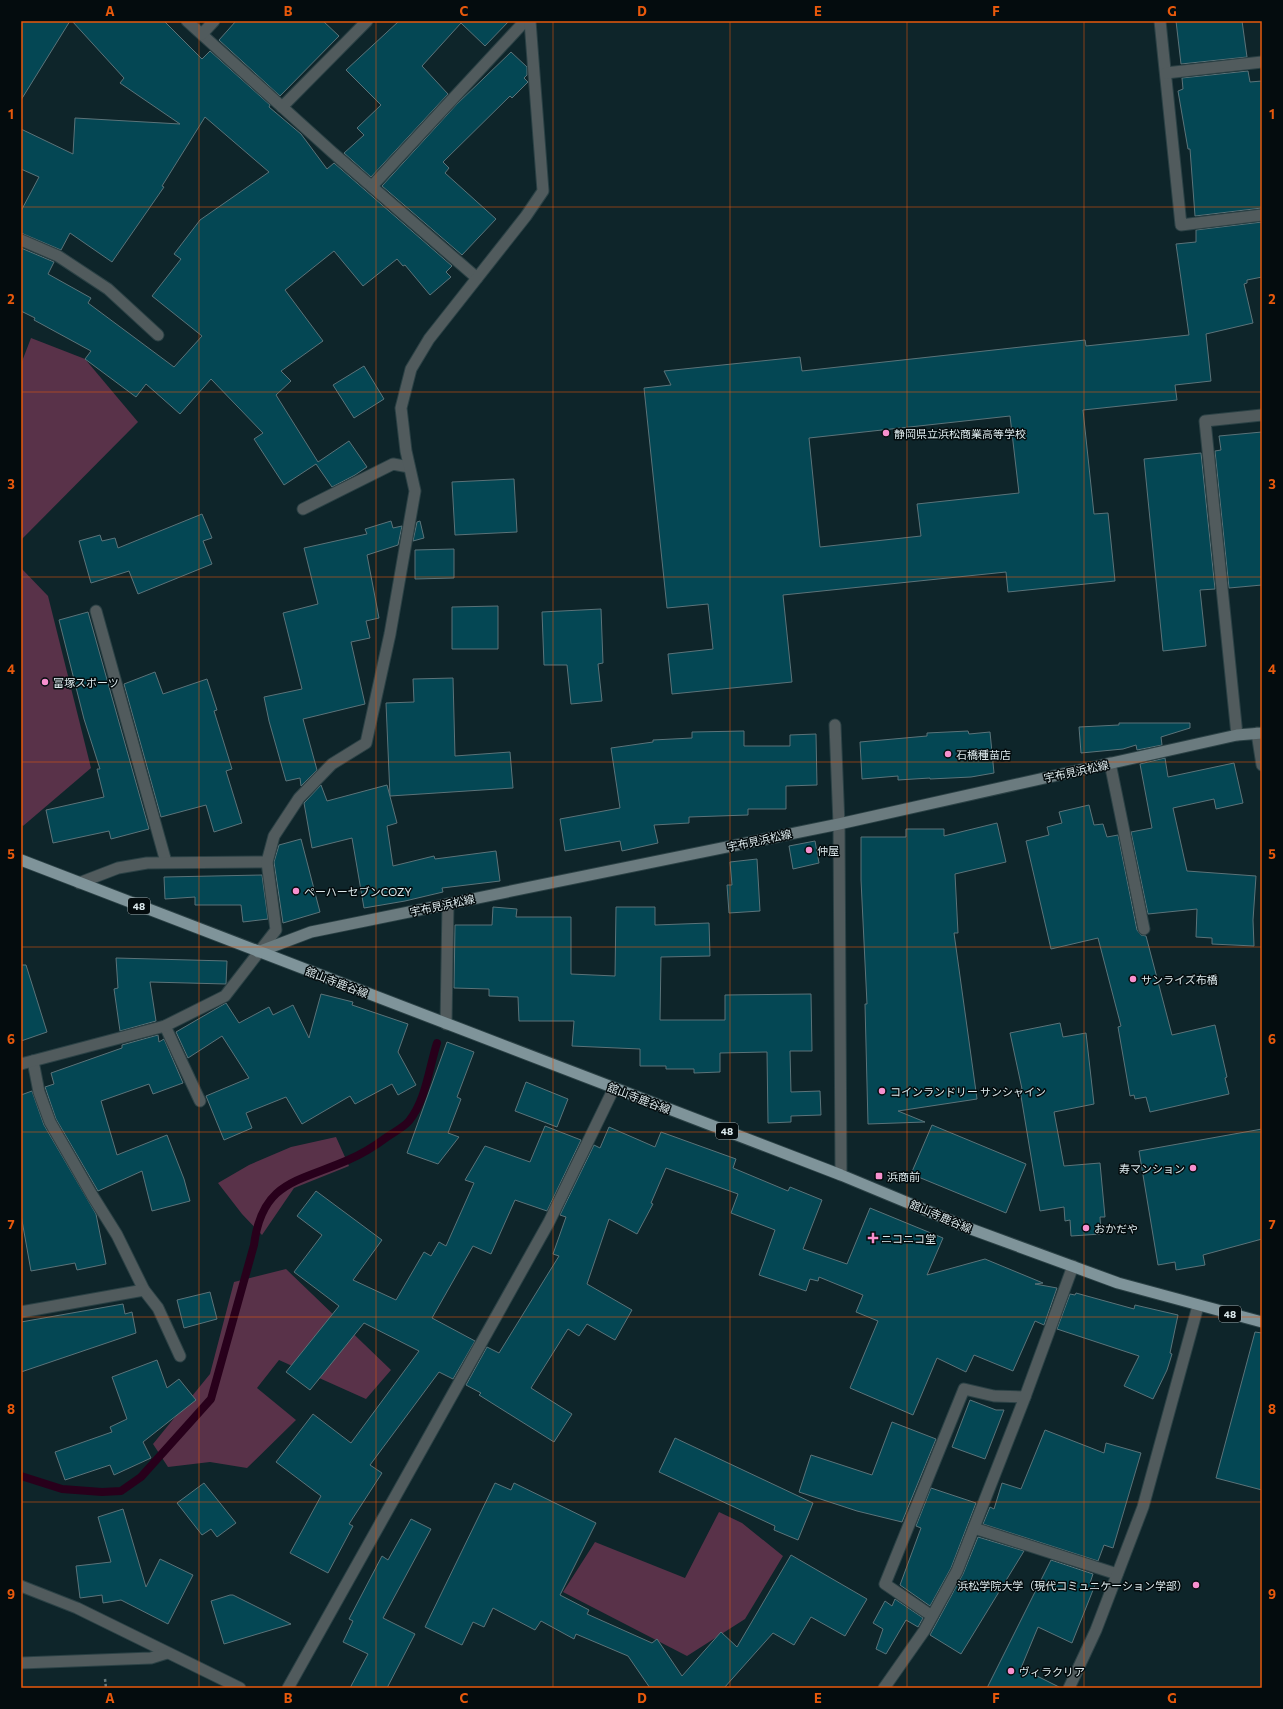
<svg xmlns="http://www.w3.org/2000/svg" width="1283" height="1709" viewBox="0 0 1283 1709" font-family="Commissioner,'Noto Sans JP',sans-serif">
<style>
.green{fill:#593249}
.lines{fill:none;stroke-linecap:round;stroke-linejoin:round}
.stream{stroke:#28001b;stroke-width:8}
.building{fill:#044754;stroke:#5b7379;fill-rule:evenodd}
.service-casing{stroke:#2b4145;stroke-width:13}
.minor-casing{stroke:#2b4145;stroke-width:13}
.secondary-casing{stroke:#2b4145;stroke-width:13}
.primary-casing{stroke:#2b4145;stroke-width:13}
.path{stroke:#65787c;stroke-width:2.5;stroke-dasharray:3 2;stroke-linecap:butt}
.service{stroke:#515b5d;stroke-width:11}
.minor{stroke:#515b5d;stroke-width:11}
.secondary{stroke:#6b7b7f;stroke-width:11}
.primary{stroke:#7f949a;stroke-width:11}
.grid{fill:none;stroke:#e8590c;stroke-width:1;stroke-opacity:0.55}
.poi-dot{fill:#f790ce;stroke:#040c0e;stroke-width:1.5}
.labels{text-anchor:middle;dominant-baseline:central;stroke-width:3;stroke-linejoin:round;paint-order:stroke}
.shield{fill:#040c0e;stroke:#9ca7aa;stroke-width:1}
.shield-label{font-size:10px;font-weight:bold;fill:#ddeaed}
.poi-label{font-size:11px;fill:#ddeaed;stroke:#040c0e;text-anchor:start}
.street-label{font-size:11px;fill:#ddeaed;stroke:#040c0e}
.neatline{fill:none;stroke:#e8590c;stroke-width:1.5}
.grid-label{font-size:13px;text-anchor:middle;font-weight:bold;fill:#e8590c}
</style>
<rect width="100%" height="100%" fill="#0e252a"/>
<!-- green -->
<g class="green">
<path d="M 31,338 L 85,359 L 138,422 L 21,540 L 21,364 Z"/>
<path d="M 21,568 L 48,596 L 91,768 L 23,826 L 21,824 Z"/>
<path d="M 336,1137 L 349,1166 L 294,1188 L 262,1235 L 242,1214 L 218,1183 L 249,1165 L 291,1147 Z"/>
<path d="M 286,1269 L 391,1370 L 366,1399 L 279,1360 L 257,1388 L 296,1420 L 247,1468 L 210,1462 L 168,1467 L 153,1444 L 210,1374 L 234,1282 Z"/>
<path d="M 719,1512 L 742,1523 L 783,1556 L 745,1619 L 687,1656 L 563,1592 L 595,1542 L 685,1578 Z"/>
</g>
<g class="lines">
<!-- stream -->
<path class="stream" d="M 21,1476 L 62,1489 L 102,1492 L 121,1491 L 141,1477 L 211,1399 L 254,1245 C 262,1181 298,1182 348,1160 C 362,1154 375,1146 387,1137 C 394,1132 404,1127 409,1121 C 426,1100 429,1068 437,1043"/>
</g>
<!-- building -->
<g class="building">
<path d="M 21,21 L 70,21 L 21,100 Z"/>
<path d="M 72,21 L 164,21 L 202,59 L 210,51 L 270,105 L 269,107 L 301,134 L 327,169 L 334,163 L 452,266 L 446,272 L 451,277 L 430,295 L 405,265 L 403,266 L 397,259 L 363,286 L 334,251 L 285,290 L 323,341 L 281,371 L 291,381 L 276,395 L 318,462 L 349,441 L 367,467 L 355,475 L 332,487 L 316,464 L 284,485 L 254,439 L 263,433 L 211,379 L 180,414 L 146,384 L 136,397 L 85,359 L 91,351 L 34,320 L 35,318 L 21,311 L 21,248 L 54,262 L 48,274 L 91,298 L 88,303 L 174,367 L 202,336 L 152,296 L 181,259 L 174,254 L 200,220 L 269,172 L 205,117 L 162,186 L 164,187 L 112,262 L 70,233 L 61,250 L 21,233 L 21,211 L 39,177 L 21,169 L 21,129 L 73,154 L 75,118 L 180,124 L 120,83 L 124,78 Z"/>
<path d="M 236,21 L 323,21 L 339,36 L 280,96 L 219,40 Z"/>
<path d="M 399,21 L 509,21 L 485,46 L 461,23 L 422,66 L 448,94 L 371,177 L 344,153 L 364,135 L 357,128 L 381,105 L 346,70 Z"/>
<path d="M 1176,21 L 1242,21 L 1247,57 L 1181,64 Z"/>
<path d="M 511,52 L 527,67 L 527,75 L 524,78 L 528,82 L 512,98 L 510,96 L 443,162 L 449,168 L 445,173 L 496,219 L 462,255 L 382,186 L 457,104 Z"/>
<path d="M 1248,71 L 1250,82 L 1262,81 L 1262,208 L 1195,216 L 1190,149 L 1188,149 L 1178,91 L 1183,89 L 1182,78 Z"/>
<path d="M 1262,222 L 1262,277 L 1247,280 L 1247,283 L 1244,284 L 1253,323 L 1206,334 L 1211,381 L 1175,385 L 1177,400 L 1083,410 L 1094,514 L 1108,513 L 1115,581 L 1008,592 L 1006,572 L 783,595 L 792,682 L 672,694 L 668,654 L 713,649 L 708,604 L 667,608 L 644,388 L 671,385 L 664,371 L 800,357 L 802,371 L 1085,340 L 1086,346 L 1189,335 L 1176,244 L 1196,242 L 1196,230 ZM 1010,416 L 1019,493 L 917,504 L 921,536 L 820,547 L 809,438 Z"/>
<path d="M 364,366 L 384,399 L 354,418 L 333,385 Z"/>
<path d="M 1262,432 L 1262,585 L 1229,588 L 1215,451 L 1221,450 L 1219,436 Z"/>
<path d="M 1201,453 L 1215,589 L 1200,590 L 1206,646 L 1163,651 L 1144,459 Z"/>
<path d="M 514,479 L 517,532 L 455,535 L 452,482 Z"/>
<path d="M 202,514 L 212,538 L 203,541 L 212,564 L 138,594 L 129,571 L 91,583 L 79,541 L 100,535 L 102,541 L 115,538 L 118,548 Z"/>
<path d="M 391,521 L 393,528 L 402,526 L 398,545 L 367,555 L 379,618 L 366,621 L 370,638 L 351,642 L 365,704 L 303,719 L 317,770 L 301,786 L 300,778 L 286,781 L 269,721 L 264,697 L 302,689 L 283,613 L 318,604 L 304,548 L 367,534 L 365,529 Z"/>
<path d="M 420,521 L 424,538 L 413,541 L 417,522 Z"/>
<path d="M 454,549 L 454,578 L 415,579 L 415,550 Z"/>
<path d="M 498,606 L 498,649 L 452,649 L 452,607 Z"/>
<path d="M 601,609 L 603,663 L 598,664 L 602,701 L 571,704 L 567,665 L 544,665 L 542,612 Z"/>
<path d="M 88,612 L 149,829 L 111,839 L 109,831 L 53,843 L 46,810 L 104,797 L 97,769 L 100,769 L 84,719 L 59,620 Z"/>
<path d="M 155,672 L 163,694 L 207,679 L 217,710 L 214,711 L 232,769 L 226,771 L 242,823 L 214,832 L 206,805 L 161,817 L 124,684 Z"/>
<path d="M 453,678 L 455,756 L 510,752 L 513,788 L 390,796 L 386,703 L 414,702 L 413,679 Z"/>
<path d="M 1119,723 L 1190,723 L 1190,728 L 1161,737 L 1162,745 L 1137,750 L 1136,745 L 1123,749 L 1081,753 L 1079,727 L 1119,725 Z"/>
<path d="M 744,731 L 744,746 L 790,746 L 790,735 L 816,734 L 817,785 L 786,786 L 786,809 L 748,809 L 748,815 L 689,817 L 689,823 L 654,825 L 658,843 L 622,851 L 620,841 L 565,851 L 560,819 L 620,808 L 611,748 L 653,742 L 653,740 L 692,738 L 692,732 Z"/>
<path d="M 968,731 L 969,734 L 990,732 L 994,773 L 971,777 L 930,779 L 930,778 L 898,780 L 898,776 L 862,779 L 860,742 L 927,736 L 927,733 Z"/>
<path d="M 1165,758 L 1168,777 L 1234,763 L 1243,803 L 1216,809 L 1214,799 L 1173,808 L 1187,871 L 1256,876 L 1253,920 L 1254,946 L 1212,944 L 1212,938 L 1196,937 L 1197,909 L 1148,914 L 1131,832 L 1152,828 L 1140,764 Z"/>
<path d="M 321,785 L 327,801 L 387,785 L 397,823 L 387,826 L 393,866 L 434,856 L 435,859 L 496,851 L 500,881 L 442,888 L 443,892 L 405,901 L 364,908 L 352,838 L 312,848 L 304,803 Z"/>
<path d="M 1089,805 L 1094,825 L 1103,824 L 1107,837 L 1118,835 L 1137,930 L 1141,935 L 1146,936 L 1172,1035 L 1215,1025 L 1227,1077 L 1225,1078 L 1229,1094 L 1150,1112 L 1146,1097 L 1135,1099 L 1134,1095 L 1130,1096 L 1118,1027 L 1121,1026 L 1098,938 L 1051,949 L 1026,841 L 1049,835 L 1047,827 L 1062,823 L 1059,812 Z"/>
<path d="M 997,823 L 1006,862 L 955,874 L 958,933 L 954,933 L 977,1099 L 898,1111 L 925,1122 L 868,1124 L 865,1004 L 867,1004 L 861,880 L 861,837 L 906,837 L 906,829 L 944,829 L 944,836 Z"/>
<path d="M 301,839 L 320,912 L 283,923 L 274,862 L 279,845 Z"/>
<path d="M 815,841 L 819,863 L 793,869 L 789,846 Z"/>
<path d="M 757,859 L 760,911 L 729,913 L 727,885 L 732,885 L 730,862 Z"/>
<path d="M 262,875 L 268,919 L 243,922 L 241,905 L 195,905 L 195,897 L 165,899 L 164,877 Z"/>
<path d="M 493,907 L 517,909 L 516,917 L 571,917 L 571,974 L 615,976 L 616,907 L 655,907 L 655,925 L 709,923 L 710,956 L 661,957 L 660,1020 L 725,1020 L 725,995 L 811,994 L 812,1051 L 790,1051 L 791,1092 L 820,1091 L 821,1115 L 791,1116 L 791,1122 L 768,1123 L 767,1052 L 720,1053 L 720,1072 L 694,1073 L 694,1069 L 666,1069 L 666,1066 L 640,1066 L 640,1049 L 572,1046 L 574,1021 L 519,1021 L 518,997 L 489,996 L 489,989 L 454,988 L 455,925 L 492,925 Z"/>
<path d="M 116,958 L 227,961 L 226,984 L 150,982 L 156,1021 L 120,1031 L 114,989 L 118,988 Z"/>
<path d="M 21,965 L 26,965 L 47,1032 L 21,1041 Z"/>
<path d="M 321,994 L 353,1002 L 352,1005 L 408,1024 L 398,1052 L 416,1085 L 398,1095 L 392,1084 L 355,1104 L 350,1096 L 302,1124 L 286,1097 L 246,1113 L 252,1128 L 224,1140 L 206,1096 L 249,1078 L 222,1036 L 188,1058 L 176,1032 L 226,1003 L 239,1023 L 269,1007 L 273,1015 L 293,1005 L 309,1038 Z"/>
<path d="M 1060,1023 L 1063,1037 L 1086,1033 L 1094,1104 L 1054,1112 L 1064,1166 L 1100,1163 L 1105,1217 L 1100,1217 L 1101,1234 L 1071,1236 L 1070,1220 L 1065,1221 L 1064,1207 L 1040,1211 L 1020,1090 L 1022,1089 L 1010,1033 Z"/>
<path d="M 158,1035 L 159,1042 L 164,1039 L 183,1083 L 153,1094 L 149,1084 L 101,1101 L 117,1155 L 167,1135 L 184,1179 L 190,1201 L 152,1211 L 142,1171 L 98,1191 L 56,1119 L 45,1087 L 54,1084 L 51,1073 L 122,1048 L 122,1045 Z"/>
<path d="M 447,1042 L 474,1052 L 457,1097 L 461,1099 L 448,1133 L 459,1137 L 438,1164 L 407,1153 Z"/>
<path d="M 526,1082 L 568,1099 L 557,1127 L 515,1111 Z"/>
<path d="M 32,1091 L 44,1125 L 96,1214 L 106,1264 L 77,1270 L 75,1263 L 31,1271 L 21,1215 L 21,1095 Z"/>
<path d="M 932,1125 L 1026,1164 L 1006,1213 L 911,1174 Z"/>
<path d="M 545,1126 L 581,1140 L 547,1211 L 515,1200 L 491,1254 L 473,1246 L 432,1318 L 475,1341 L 453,1379 L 439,1372 L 370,1465 L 382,1473 L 349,1524 L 353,1526 L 328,1573 L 290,1553 L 321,1496 L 276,1462 L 313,1414 L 351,1443 L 419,1351 L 364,1323 L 310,1390 L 286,1372 L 339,1306 L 294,1272 L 322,1235 L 297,1216 L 316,1191 L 382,1240 L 353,1280 L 396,1300 L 424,1252 L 431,1256 L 439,1242 L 446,1246 L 474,1183 L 465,1180 L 485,1146 L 530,1162 Z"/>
<path d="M 609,1127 L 655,1147 L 661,1132 L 736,1159 L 733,1168 L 788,1191 L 790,1187 L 822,1200 L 803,1249 L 847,1264 L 870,1208 L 943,1238 L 927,1275 L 985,1259 L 1043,1283 L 1035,1284 L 1057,1288 L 1044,1325 L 1035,1321 L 1013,1371 L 974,1355 L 966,1372 L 937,1358 L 913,1415 L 850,1388 L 878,1321 L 856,1312 L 863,1295 L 819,1277 L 818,1281 L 810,1279 L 806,1291 L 759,1275 L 775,1230 L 731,1213 L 738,1194 L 666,1168 L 651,1203 L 653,1204 L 637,1234 L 609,1219 L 587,1284 L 632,1310 L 615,1340 L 587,1324 L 579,1336 L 568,1329 L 531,1388 L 572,1414 L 554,1442 L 479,1395 L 481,1393 L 466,1385 L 487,1347 L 499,1353 L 559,1256 L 553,1254 L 566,1217 L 560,1215 L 594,1145 L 600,1148 Z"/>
<path d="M 1262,1129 L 1262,1239 L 1203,1255 L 1205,1265 L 1176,1270 L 1175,1262 L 1158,1265 L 1139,1151 Z"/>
<path d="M 210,1292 L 217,1319 L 184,1328 L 177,1300 Z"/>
<path d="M 1076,1293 L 1134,1309 L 1135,1305 L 1178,1315 L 1170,1353 L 1172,1354 L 1167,1370 L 1153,1399 L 1124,1386 L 1139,1356 L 1057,1329 L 1070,1294 L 1075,1295 Z"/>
<path d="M 123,1304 L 125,1314 L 132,1312 L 136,1333 L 21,1372 L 21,1322 Z"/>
<path d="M 1255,1332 L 1262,1333 L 1262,1490 L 1216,1478 Z"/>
<path d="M 157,1360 L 167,1388 L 179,1379 L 196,1400 L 143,1442 L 151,1458 L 114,1475 L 110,1465 L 65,1480 L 55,1452 L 112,1432 L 110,1427 L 127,1419 L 112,1377 Z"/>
<path d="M 970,1400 L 996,1410 L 1004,1410 L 985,1459 L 952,1447 Z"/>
<path d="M 892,1422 L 936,1439 L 902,1522 L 857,1511 L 799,1492 L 811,1455 L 872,1475 Z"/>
<path d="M 1045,1430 L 1104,1453 L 1106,1443 L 1141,1453 L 1113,1548 L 1104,1545 L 1098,1561 L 983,1524 L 990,1507 L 994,1509 L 1002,1483 L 1021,1489 Z"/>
<path d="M 675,1438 L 813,1503 L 798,1540 L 774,1530 L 775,1526 L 659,1472 Z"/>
<path d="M 204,1483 L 236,1523 L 217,1537 L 211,1529 L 202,1535 L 177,1503 Z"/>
<path d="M 495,1483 L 511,1490 L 514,1483 L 596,1523 L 560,1595 L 589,1610 L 587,1614 L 652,1643 L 657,1639 L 682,1676 L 721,1632 L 737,1647 L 791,1555 L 867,1599 L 845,1636 L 811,1617 L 794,1645 L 773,1633 L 724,1688 L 650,1688 L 628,1656 L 576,1634 L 574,1639 L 541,1621 L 535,1630 L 493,1608 L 484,1627 L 473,1622 L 462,1645 L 425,1627 Z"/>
<path d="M 931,1488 L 976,1503 L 951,1568 L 930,1606 L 900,1585 L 921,1528 L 916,1526 Z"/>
<path d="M 123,1509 L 146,1587 L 160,1559 L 193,1575 L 168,1624 L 121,1600 L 103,1603 L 102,1595 L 80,1598 L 76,1566 L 111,1562 L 98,1517 Z"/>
<path d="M 411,1519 L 431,1529 L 383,1618 L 415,1634 L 387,1688 L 350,1688 L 368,1654 L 343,1642 L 353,1621 L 349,1619 L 382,1556 L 388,1560 Z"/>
<path d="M 978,1537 L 1024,1551 L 961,1654 L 930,1635 L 963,1574 Z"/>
<path d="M 1051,1560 L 1093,1574 L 1090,1583 L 1095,1585 L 1072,1643 L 1038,1627 L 1021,1668 L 1061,1688 L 987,1688 Z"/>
<path d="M 230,1595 L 233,1595 L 291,1624 L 224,1644 L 211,1601 Z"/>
<path d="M 895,1599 L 923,1618 L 918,1627 L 906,1620 L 886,1654 L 876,1649 L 883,1629 L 873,1623 L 885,1601 L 892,1606 Z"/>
</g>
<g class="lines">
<defs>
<g id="service">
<path d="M 303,509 L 393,464 L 409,467"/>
<path d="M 1257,733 L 1262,765"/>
<path d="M 1110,763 L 1144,929"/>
<path d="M 446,1024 L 448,904"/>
<path d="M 165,1026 L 200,1101"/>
<path d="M 974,1528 L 1117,1574"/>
<path d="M 932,1616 L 885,1584 L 964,1389 L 994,1396 L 1025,1397"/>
<path d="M 884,1688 L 924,1631 L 957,1571 L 1025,1397 L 1073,1266"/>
</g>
<g id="minor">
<path d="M 187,21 L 332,152 L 477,278"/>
<path d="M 1160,21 L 1181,225 L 1262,215"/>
<path d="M 202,34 L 214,21"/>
<path d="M 1166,73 L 1262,62"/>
<path d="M 282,107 L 367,21"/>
<path d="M 372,186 L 525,21"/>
<path d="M 21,240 L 58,256 L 108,289 L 158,335"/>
<path d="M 96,611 L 166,862"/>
<path d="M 835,725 L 839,824 L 841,1175"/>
<path d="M 1237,735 L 1205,421 L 1262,415"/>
<path d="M 79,883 L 118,868 L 147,863 L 267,862"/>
<path d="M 33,1061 L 39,1092 L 50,1122 L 92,1195 L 117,1235 L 144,1290 L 158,1308 L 180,1356"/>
<path d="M 21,1064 L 165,1026 L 225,996 L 276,930 L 267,862 L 274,836 L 299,798 L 332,764 L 366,743 L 390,634 L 415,491 L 406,451 L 401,408 L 411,369 L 429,339 L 526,216 L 543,191 L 530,21"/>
<path d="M 21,1312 L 144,1290"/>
<path d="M 21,1586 L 77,1608 L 240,1688"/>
<path d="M 21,1663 L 151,1658 L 167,1653"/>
<path d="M 288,1688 L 549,1222 L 614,1088"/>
<path d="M 1069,1688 L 1096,1630 L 1143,1507 L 1198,1306"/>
</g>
<path id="secondary" d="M 258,952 L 311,932 L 839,824 L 1237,735 L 1262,733"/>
<path id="primary" d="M 21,860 L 841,1175 L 971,1229 L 1118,1283 L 1262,1322"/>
</defs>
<!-- service casing -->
<use href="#service" class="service-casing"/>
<!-- minor casing -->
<use href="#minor" class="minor-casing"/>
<!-- secondary casing -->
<use href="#secondary" class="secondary-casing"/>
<!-- primary casing -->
<use href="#primary" class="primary-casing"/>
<!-- path -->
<path class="path" d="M 105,1679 L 106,1688"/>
<!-- service -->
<use href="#service" class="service"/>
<!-- minor -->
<use href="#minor" class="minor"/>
<!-- secondary -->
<use href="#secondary" class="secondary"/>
<!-- primary -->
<use href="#primary" class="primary"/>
</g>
<!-- grid -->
<path class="grid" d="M 199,21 L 199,1688M 376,21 L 376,1688M 553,21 L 553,1688M 730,21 L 730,1688M 907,21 L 907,1688M 1084,21 L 1084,1688M 21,207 L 1262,207M 21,392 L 1262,392M 21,577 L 1262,577M 21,762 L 1262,762M 21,947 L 1262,947M 21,1132 L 1262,1132M 21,1317 L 1262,1317M 21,1502 L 1262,1502"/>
<!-- markers -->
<g class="poi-dot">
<circle cx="886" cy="433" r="4"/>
<circle cx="45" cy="682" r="4"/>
<circle cx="948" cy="754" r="4"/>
<circle cx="809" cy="850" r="4"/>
<circle cx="296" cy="891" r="4"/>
<circle cx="1133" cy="979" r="4"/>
<circle cx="882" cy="1091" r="4"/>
<circle cx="1193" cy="1168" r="4"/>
<rect x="875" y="1172" width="8" height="8" rx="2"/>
<circle cx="1086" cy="1228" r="4"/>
<path d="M871 1232h4v4h4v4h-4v4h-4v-4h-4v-4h4z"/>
<circle cx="1196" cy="1585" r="4"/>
<circle cx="1011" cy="1671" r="4"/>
</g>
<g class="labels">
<!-- shield labels -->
<g class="shield">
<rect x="128" y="898" width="22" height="16" rx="3"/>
<rect x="716" y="1123" width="22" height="16" rx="3"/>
<rect x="1219" y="1306" width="22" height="16" rx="3"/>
</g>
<g class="shield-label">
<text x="139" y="906">48</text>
<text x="727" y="1131">48</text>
<text x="1230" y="1314">48</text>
</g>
<!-- poi labels -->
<g class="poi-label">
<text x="894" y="433">静岡県立浜松商業高等学校</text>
<text x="53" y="682">富塚スポーツ</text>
<text x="956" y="754">石橋種苗店</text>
<text x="817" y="850">仲屋</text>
<text x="304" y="891">ペーハーセブンCOZY</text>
<text x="1141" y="979">サンライズ布橋</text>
<text x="890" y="1091">コインランドリー サンシャイン</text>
<text x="1185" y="1168" text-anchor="end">寿マンション</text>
<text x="887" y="1176">浜商前</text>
<text x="1094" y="1228">おかだや</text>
<text x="881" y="1238">ニコニコ堂</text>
<text x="1188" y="1585" text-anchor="end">浜松学院大学（現代コミュニケーション学部）</text>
<text x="1019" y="1671">ヴィラクリア</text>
</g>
<!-- street labels -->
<g class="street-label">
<text transform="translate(1076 771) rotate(-12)">宇布見浜松線</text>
<text transform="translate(759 840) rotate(-12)">宇布見浜松線</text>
<text transform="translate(442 905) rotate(-12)">宇布見浜松線</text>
<text transform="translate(337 982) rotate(21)">舘山寺鹿谷線</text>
<text transform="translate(639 1098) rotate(21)">舘山寺鹿谷線</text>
<text transform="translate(941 1216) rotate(23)">舘山寺鹿谷線</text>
</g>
</g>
<!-- border -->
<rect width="1283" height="1709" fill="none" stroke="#040c0e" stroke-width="44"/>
<rect x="22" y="22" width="1239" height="1665" class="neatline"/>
<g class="grid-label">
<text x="110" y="16">A</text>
<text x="288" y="16">B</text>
<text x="464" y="16">C</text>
<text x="642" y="16">D</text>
<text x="818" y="16">E</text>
<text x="996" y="16">F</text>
<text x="1172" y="16">G</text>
<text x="11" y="119">1</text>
<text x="1272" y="119">1</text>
<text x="11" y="304">2</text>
<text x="1272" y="304">2</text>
<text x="11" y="489">3</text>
<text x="1272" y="489">3</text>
<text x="11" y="674">4</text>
<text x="1272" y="674">4</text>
<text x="11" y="859">5</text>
<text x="1272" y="859">5</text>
<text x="11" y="1044">6</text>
<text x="1272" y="1044">6</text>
<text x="11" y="1229">7</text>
<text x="1272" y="1229">7</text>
<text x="11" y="1414">8</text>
<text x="1272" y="1414">8</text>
<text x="11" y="1599">9</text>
<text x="1272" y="1599">9</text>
<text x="110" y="1703">A</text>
<text x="288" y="1703">B</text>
<text x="464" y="1703">C</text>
<text x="642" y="1703">D</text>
<text x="818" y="1703">E</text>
<text x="996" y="1703">F</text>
<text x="1172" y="1703">G</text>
</g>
</svg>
